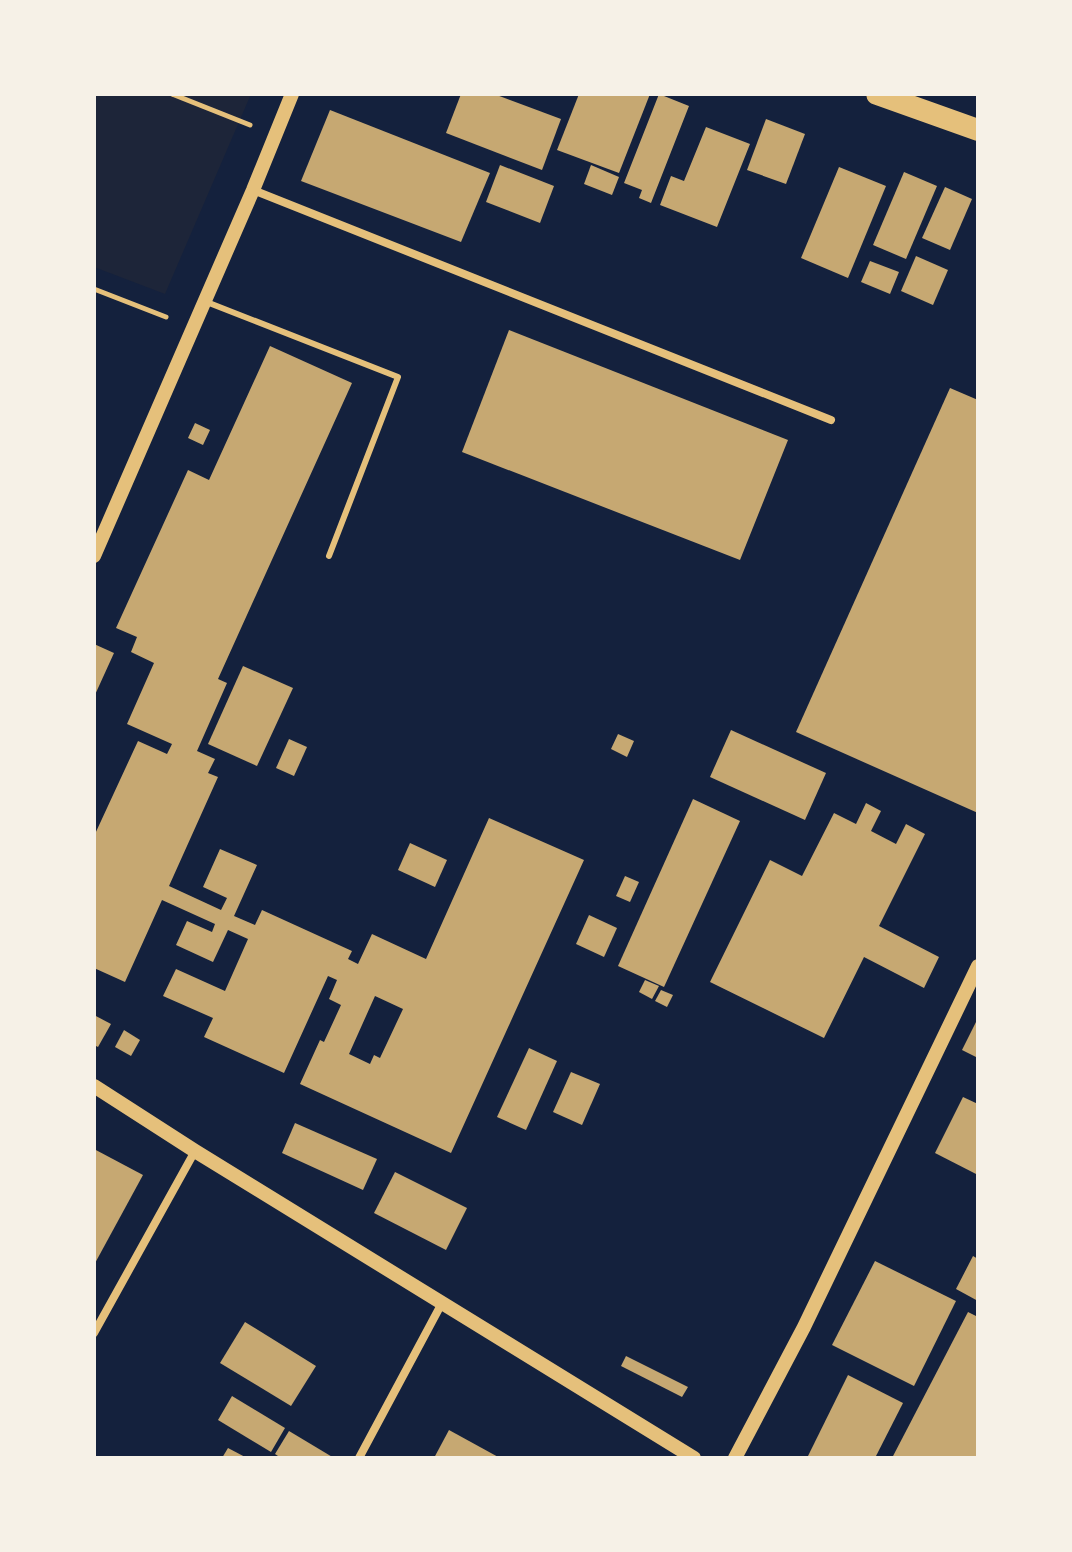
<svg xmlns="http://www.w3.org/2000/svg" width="1072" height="1552" viewBox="0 0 1072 1552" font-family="'Roboto Condensed',sans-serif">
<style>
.green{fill:#1d2539}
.building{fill:#c6a872;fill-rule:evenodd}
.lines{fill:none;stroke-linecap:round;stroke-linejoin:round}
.path{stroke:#e5c07b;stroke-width:5}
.service{stroke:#e5c07b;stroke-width:6}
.minor{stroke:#e5c07b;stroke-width:8}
.tertiary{stroke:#e5c07b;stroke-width:14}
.trunk{stroke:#e5c07b;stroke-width:22}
</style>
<rect width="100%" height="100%" fill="#14213d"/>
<!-- green -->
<path class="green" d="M 94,94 L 251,94 L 165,294 L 94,267 Z"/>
<!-- building -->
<g class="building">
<path d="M 461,94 L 494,94 L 561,119 L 542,170 L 446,133 Z"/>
<path d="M 579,94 L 650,94 L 619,173 L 557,150 Z"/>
<path d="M 659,94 L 689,106 L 651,203 L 639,198 L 642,190 L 624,183 Z"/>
<path d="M 330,110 L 490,173 L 461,242 L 301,181 Z"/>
<path d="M 766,119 L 805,134 L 786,184 L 747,170 Z"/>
<path d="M 706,127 L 750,144 L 717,227 L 660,205 L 671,176 L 684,181 Z"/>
<path d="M 500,165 L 554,186 L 540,223 L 486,202 Z"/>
<path d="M 591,165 L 619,177 L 612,195 L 584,184 Z"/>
<path d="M 839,167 L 886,186 L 848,278 L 801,258 Z"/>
<path d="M 904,172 L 937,186 L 906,259 L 873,245 Z"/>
<path d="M 945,187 L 972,199 L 950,250 L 922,238 Z"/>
<path d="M 916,256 L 948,270 L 933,305 L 901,291 Z"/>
<path d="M 870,261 L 899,272 L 890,294 L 861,282 Z"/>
<path d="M 509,330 L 788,440 L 740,560 L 462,452 Z"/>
<path d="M 270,346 L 352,383 L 218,679 L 227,683 L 197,751 L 215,759 L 208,773 L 218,777 L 169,886 L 221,910 L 227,898 L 203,887 L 220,849 L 257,865 L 234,916 L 255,925 L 262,910 L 352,951 L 348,959 L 358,964 L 372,934 L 426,959 L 489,818 L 584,860 L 451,1153 L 300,1084 L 320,1040 L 324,1042 L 341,1005 L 329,999 L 337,980 L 328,976 L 284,1073 L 204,1037 L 213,1018 L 163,996 L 176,969 L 225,991 L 248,939 L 228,930 L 213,962 L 176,945 L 187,921 L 212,932 L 215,924 L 162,900 L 125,982 L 94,968 L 94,834 L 95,834 L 138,741 L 167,754 L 172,744 L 127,724 L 154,663 L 131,652 L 137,637 L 116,628 L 188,470 L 209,480 ZM 375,996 L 403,1009 L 380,1058 L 374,1055 L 370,1064 L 349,1054 Z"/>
<path d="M 950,388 L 978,400 L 978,813 L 796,732 Z"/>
<path d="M 195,423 L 210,430 L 203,445 L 188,438 Z"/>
<path d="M 94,644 L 114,653 L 94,697 Z"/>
<path d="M 243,666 L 293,688 L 257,766 L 208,744 Z"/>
<path d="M 731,730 L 826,773 L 805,820 L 710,777 Z"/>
<path d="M 618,734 L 634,741 L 627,757 L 611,749 Z"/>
<path d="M 289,739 L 307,747 L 294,776 L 276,768 Z"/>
<path d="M 693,799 L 740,821 L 664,987 L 618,966 Z"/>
<path d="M 866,803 L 881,811 L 871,831 L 896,844 L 906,824 L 925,834 L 879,926 L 939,957 L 924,988 L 864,957 L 824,1038 L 710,982 L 770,860 L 802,876 L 834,813 L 856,824 Z"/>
<path d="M 410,843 L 447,860 L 435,887 L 398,870 Z"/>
<path d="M 625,876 L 639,882 L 630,902 L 616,896 Z"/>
<path d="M 589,915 L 617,928 L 604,957 L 576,944 Z"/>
<path d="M 645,980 L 659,986 L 652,999 L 639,992 Z"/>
<path d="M 661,990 L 673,995 L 667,1007 L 655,1001 Z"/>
<path d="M 94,1015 L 111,1024 L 98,1047 L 94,1045 Z"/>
<path d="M 978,1018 L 978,1058 L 962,1050 Z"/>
<path d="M 124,1030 L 140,1040 L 131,1056 L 115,1047 Z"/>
<path d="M 529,1048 L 557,1061 L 526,1130 L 497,1117 Z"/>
<path d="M 571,1072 L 600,1084 L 582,1125 L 553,1112 Z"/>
<path d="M 963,1097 L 978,1104 L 978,1175 L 935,1153 Z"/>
<path d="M 295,1123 L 377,1159 L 363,1190 L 282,1153 Z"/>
<path d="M 94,1149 L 143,1175 L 94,1265 Z"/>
<path d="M 395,1172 L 467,1208 L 446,1250 L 374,1213 Z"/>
<path d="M 973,1256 L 978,1259 L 978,1301 L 956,1289 Z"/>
<path d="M 875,1261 L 956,1301 L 914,1386 L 832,1345 Z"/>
<path d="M 968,1312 L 978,1317 L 978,1458 L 892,1458 Z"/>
<path d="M 245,1322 L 316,1366 L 291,1406 L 220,1363 Z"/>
<path d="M 626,1356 L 688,1387 L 682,1397 L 621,1366 Z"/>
<path d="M 848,1375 L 903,1403 L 875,1458 L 807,1458 Z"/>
<path d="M 232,1396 L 285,1428 L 271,1452 L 218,1420 Z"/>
<path d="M 449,1430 L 500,1458 L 434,1458 Z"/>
<path d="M 289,1431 L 334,1458 L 281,1458 L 275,1454 Z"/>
<path d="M 228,1448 L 247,1458 L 222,1458 Z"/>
</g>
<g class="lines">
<!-- path -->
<g class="path">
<path d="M 172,94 L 250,125"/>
<path d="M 94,289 L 166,317"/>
</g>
<!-- service -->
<path class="service" d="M 204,301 L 398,377 L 329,556"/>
<!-- minor -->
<g class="minor">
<path d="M 253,190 L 831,420"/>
<path d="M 94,1333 L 195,1151"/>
<path d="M 359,1458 L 442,1303"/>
</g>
<!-- tertiary -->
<g class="tertiary">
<path d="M 94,556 L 253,190 L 292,94"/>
<path d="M 94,1086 L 195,1151 L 694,1458"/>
<path d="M 735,1458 L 804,1327 L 978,966"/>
</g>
<!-- trunk -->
<path class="trunk" d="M 877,94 L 978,130"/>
</g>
<!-- border -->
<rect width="1072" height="1552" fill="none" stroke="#f6f1e7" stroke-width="192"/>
</svg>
